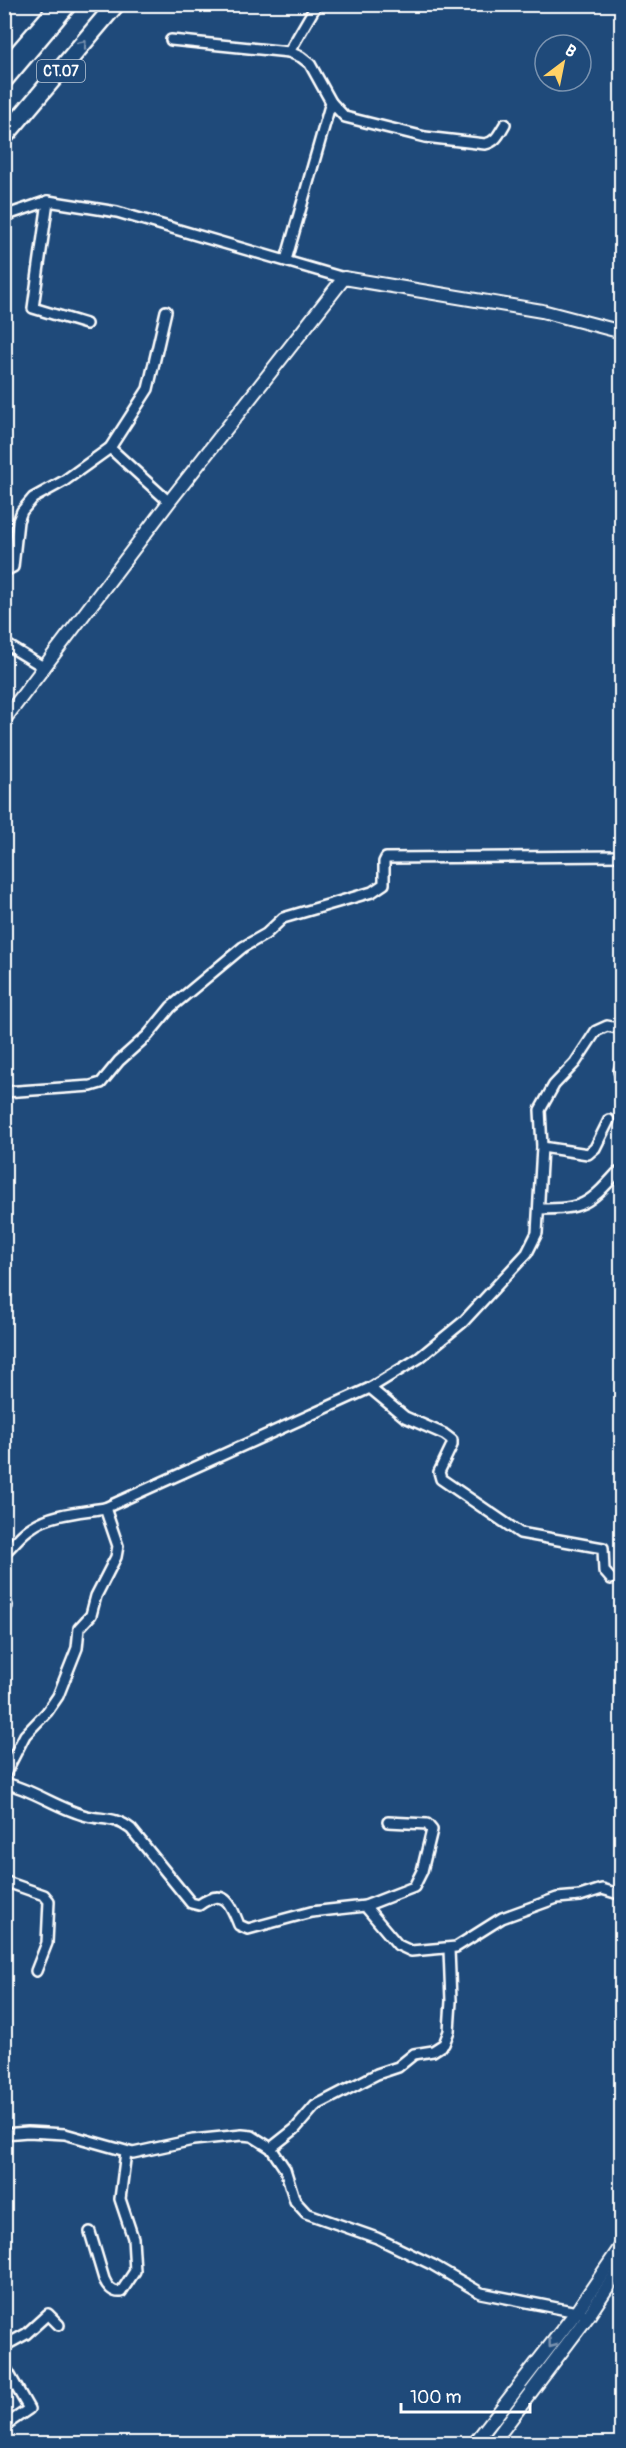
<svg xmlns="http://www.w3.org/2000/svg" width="626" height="2448" viewBox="0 0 626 2448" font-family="Pangolin,sans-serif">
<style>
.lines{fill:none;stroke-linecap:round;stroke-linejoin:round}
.minor-casing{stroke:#fff;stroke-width:14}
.tertiary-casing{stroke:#fff;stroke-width:16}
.motorway-casing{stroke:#fff;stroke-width:21}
.minor{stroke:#1f4a7a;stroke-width:9}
.tertiary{stroke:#1f4a7a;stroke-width:12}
.motorway{stroke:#1f4a7a;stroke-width:16}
.oneway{stroke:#7992af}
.labels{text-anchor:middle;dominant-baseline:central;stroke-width:6;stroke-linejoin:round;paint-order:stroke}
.shield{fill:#1f4a7a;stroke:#bcc9d7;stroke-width:1.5}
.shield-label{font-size:14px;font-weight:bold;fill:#fff}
</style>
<rect width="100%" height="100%" fill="#1f4a7a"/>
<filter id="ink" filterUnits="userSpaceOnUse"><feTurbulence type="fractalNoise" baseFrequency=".0167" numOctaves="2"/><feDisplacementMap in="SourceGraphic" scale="12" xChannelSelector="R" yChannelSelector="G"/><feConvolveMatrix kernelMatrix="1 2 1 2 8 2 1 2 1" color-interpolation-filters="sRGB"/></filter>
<g filter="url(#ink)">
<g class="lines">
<defs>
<g id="minor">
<path d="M 171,40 L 289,52 L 301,57 L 310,64 L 331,102 L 345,117 L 425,137 L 485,144 C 496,142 499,134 505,124"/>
<path d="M 289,52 L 317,4"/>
<path d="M 4,64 L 48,13 L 49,4"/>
<path d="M 48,201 L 33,308 L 86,324"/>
<path d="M 4,216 L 48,201 L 117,212 L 344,278"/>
<path d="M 286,260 L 331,102"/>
<path d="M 110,448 L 169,502"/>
<path d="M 4,565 L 9,569 L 13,567 L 18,521 L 22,511 L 33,498 L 64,481 L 110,448 L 148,389 L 166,311"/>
<path d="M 4,643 L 45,668"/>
<path d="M 622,1062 L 619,1071 L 622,1082"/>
<path d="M 4,1092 L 91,1086 L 101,1083 L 119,1061 L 148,1035 L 171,1007 L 243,947 L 266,934 L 283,918 L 372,892 L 384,884 L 384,862 L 386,858 L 622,856"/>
<path d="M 542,1147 L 588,1154 L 595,1148 L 609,1120"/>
<path d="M 539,1209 C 583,1209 588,1205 617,1173"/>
<path d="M 370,1388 L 405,1417 L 444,1434 L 452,1440 L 452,1445 L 439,1472 L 441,1479 L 520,1533 L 603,1548 L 604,1571 L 611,1579"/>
<path d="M 4,1553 C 14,1545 21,1533 32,1527 C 52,1513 82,1512 105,1508 L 370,1388 L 419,1358 L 463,1322 L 527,1253 L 537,1233 L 542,1147 L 540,1110 L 554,1085 L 575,1063 L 596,1031 L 607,1026 L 622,1029"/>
<path d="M 4,1600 L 7,1606"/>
<path d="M 4,1636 L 5,1637"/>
<path d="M 4,1776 L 25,1735 L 47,1712 L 58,1696 L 77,1648 L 79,1628 L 91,1615 L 96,1596 L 116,1557 L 118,1546 L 105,1508"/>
<path d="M 4,1783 C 33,1789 58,1809 87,1816 C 104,1820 116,1817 131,1829 L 191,1903 L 199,1905 C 224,1887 230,1902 239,1925 L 248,1929 L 311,1912 L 365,1906 L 414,1887 L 422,1871 L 432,1830 L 427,1824 L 388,1822"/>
<path d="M 4,1881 L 44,1895 L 49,1901 L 47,1943 L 36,1971"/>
<path d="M 365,1906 L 398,1945 L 411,1951 L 456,1947 L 502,1918 L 557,1898 L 580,1896 L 602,1889 L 622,1895"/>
<path d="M 4,2134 L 28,2132 L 65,2134 L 133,2153 L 193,2140 L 242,2135 L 252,2136 L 271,2148 L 285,2169 L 295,2201 L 306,2213 L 377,2238 L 433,2265 L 481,2293 L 582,2313"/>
<path d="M 271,2148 L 295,2129 L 315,2106 L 377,2074 L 398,2067 L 414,2054 L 433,2051 L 444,2044 L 449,2031 L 451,2001 L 449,1949"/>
<path d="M 90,2232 L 104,2279 C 107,2286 113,2293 121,2292 L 135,2271 L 133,2238 L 120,2199 L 126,2152"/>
<path d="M 4,2346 L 26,2334 L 48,2314 L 59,2325"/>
<path d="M 4,2365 L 29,2409 L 4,2426"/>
</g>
<g id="tertiary">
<path d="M 4,720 L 169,502 L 344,278 L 542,311 L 622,332"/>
<path d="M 474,2444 L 577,2311 L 622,2245"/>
<path d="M 492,2444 L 589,2315 L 622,2265"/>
</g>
<g id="motorway">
<path d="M 4,80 L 68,4"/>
<path d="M 4,137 L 116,4"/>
</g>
</defs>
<!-- minor casing -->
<use href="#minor" class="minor-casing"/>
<!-- tertiary casing -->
<use href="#tertiary" class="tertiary-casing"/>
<!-- motorway casing -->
<use href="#motorway" class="motorway-casing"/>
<!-- minor -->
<use href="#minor" class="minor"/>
<!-- tertiary -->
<use href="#tertiary" class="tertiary"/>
<!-- motorway -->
<use href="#motorway" class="motorway"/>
</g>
<!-- one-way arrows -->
<defs><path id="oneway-chevron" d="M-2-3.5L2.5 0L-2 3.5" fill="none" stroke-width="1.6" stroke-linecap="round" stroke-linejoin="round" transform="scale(1.5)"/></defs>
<g class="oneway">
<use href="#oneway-chevron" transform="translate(83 44) rotate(-50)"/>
<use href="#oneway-chevron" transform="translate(552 2344) rotate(127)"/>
</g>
</g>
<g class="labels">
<!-- shield labels -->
<rect class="shield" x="37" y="60" width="48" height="22" rx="4.5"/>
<g class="shield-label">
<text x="61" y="71">CT.07</text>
</g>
</g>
<!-- margin -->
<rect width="626" height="2448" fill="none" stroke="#1f4a7a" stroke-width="24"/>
<rect x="12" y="12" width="602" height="2424" fill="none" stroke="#fff" stroke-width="2" filter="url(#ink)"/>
<!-- north arrow -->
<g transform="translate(563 63) rotate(32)"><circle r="28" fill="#1f4a7a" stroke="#7992af" stroke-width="1.5"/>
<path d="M0-4.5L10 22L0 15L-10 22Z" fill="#ffd166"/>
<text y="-9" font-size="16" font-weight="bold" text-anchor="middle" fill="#ffffff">B</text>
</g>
<!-- scale -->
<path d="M401 2403v9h129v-9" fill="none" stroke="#ffffff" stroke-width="3"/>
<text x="410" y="2403" font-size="18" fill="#ffffff" stroke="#1f4a7a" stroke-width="4.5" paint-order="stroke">100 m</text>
</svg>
